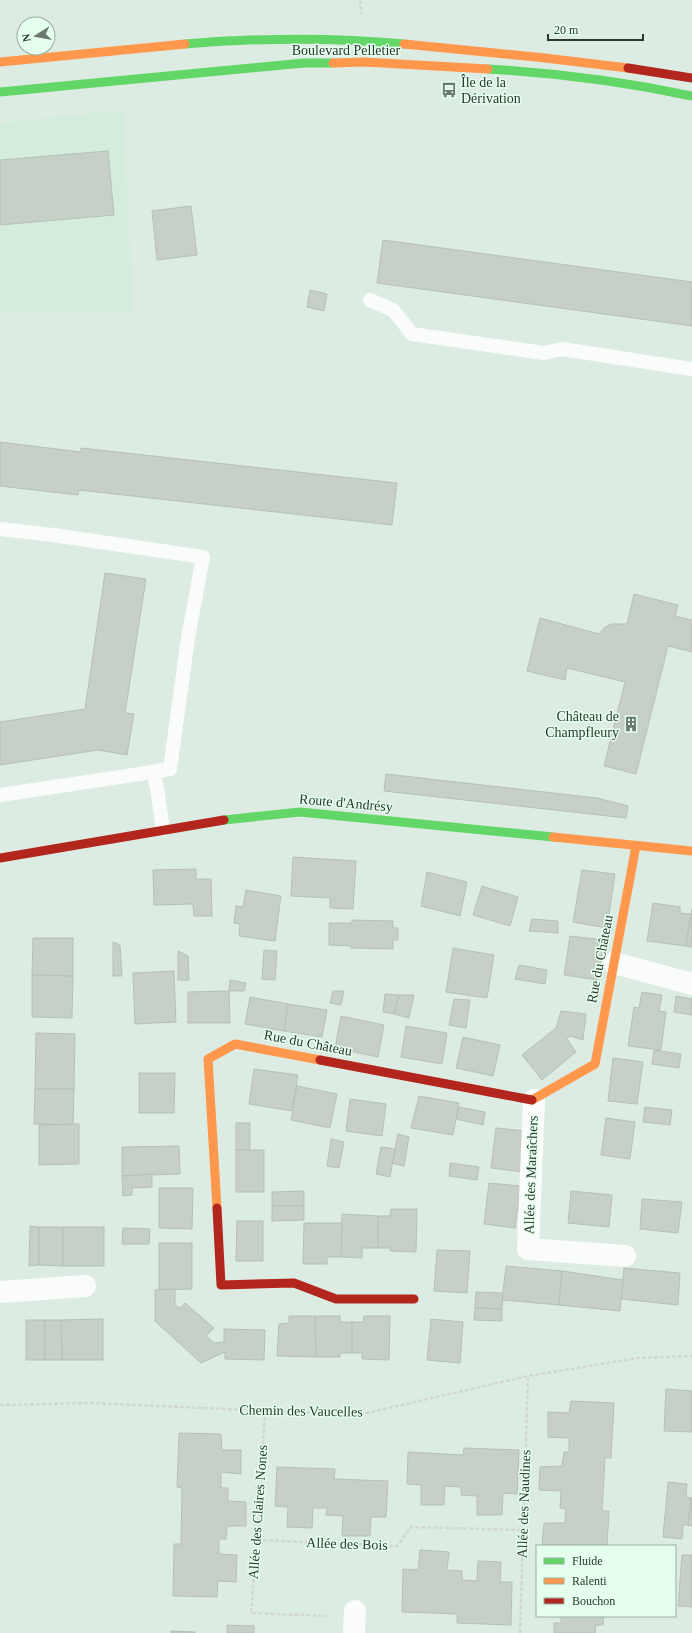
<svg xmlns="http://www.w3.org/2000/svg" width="692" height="1633" viewBox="0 0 692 1633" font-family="Georgia,serif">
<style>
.built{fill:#d3ecdb}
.building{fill:#c7d0c6;stroke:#b7c0b7}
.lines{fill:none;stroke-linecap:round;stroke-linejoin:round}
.path{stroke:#d3d7d4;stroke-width:2.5;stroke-dasharray:4 2;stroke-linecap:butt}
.lane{stroke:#fafcfb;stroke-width:14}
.street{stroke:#fafcfb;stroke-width:22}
.fast{stroke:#63d668;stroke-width:9}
.slow{stroke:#ff974d;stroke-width:9}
.jam{stroke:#b3261e;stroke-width:9}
.labels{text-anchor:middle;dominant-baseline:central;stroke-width:3;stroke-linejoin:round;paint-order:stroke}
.street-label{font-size:14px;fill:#2e3831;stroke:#e4ffed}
.poi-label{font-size:14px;fill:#2e3831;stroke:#e4ffed;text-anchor:start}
</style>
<rect width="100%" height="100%" fill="#ddece2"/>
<!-- built -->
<path class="built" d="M 123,110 L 133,311 L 0,313 L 0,123 Z"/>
<!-- building -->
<g class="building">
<path d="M 108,151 L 114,215 L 0,225 L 0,160 Z"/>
<path d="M 191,206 L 197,255 L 157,260 L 152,211 Z"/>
<path d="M 383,240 L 692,282 L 692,326 L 377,283 Z"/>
<path d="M 310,290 L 327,294 L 324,311 L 307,307 Z"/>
<path d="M 0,442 L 81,452 L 81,448 L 397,483 L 392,525 L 79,490 L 78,495 L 0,486 Z"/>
<path d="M 105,573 L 146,579 L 125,713 L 134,714 L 127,755 L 98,750 L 0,765 L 0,722 L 85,709 Z"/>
<path d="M 634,594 L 678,605 L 675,616 L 692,620 L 692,652 L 668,646 L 636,774 L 604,766 L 625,682 L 567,668 L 565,680 L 527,671 L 540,618 L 599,634 L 604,628 L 611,624 L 627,624 Z"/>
<path d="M 386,774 L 597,798 L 628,806 L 626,818 L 384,791 Z"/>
<path d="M 293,857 L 356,861 L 353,909 L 330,908 L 330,898 L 291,896 Z"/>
<path d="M 196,869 L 196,879 L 211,879 L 212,916 L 194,916 L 193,904 L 154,905 L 153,870 Z"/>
<path d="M 582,870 L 615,874 L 607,928 L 573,922 Z"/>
<path d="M 427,872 L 467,882 L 460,916 L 421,906 Z"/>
<path d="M 482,886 L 518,897 L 510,926 L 473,915 Z"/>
<path d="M 246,890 L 281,896 L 275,941 L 239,936 L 240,924 L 234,923 L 236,906 L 243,907 Z"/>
<path d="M 653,903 L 680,907 L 680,913 L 691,914 L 686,946 L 647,941 Z"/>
<path d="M 692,909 L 692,947 L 686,946 Z"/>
<path d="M 532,919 L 558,921 L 558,933 L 529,931 Z"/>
<path d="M 352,920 L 393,921 L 393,928 L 398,928 L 398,940 L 393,940 L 393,949 L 351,948 L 351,946 L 329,945 L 329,923 L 352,923 Z"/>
<path d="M 570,936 L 604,940 L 598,980 L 564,975 Z"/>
<path d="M 33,938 L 73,938 L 73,976 L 32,975 Z"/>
<path d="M 113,942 L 120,945 L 122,976 L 113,976 Z"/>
<path d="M 453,948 L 494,955 L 487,998 L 446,992 Z"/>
<path d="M 264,950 L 277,951 L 275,980 L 262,979 Z"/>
<path d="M 178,951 L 188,956 L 189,980 L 178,980 Z"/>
<path d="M 519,965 L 547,970 L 545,984 L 515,979 Z"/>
<path d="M 174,971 L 176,1022 L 135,1024 L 133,973 Z"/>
<path d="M 32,975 L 73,976 L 72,1018 L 32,1017 Z"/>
<path d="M 230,980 L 246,983 L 244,991 L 229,991 Z"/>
<path d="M 229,991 L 230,1023 L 188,1023 L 188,992 Z"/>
<path d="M 333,991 L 344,991 L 341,1005 L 330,1003 Z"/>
<path d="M 642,992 L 662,995 L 659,1011 L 666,1012 L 661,1050 L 628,1046 L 634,1007 L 639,1008 Z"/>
<path d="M 385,994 L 399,995 L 394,1014 L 383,1012 Z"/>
<path d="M 399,995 L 414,995 L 409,1018 L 394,1014 Z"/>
<path d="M 676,996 L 692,999 L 692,1015 L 674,1012 Z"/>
<path d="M 250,997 L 288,1004 L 284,1031 L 245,1024 Z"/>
<path d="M 454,999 L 470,1000 L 466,1028 L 449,1025 Z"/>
<path d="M 288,1004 L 327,1010 L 322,1037 L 284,1031 Z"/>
<path d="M 561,1011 L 586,1014 L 583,1040 L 570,1036 L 567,1039 L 576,1052 L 542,1080 L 522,1055 L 556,1028 Z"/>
<path d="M 341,1016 L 384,1025 L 378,1057 L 335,1048 Z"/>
<path d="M 406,1026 L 447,1033 L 442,1064 L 401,1057 Z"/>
<path d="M 36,1033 L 75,1034 L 74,1089 L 35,1089 Z"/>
<path d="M 463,1037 L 500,1045 L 493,1076 L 456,1068 Z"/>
<path d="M 654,1050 L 681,1054 L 679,1068 L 652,1064 Z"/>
<path d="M 613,1058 L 643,1062 L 637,1104 L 608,1101 Z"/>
<path d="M 254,1069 L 298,1075 L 292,1111 L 249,1104 Z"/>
<path d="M 139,1073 L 175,1073 L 174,1113 L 139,1113 Z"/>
<path d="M 297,1086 L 337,1094 L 330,1128 L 291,1120 Z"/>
<path d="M 35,1089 L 74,1089 L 73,1125 L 34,1124 Z"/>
<path d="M 419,1096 L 459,1103 L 453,1135 L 411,1128 Z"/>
<path d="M 350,1099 L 386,1104 L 382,1136 L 346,1131 Z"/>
<path d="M 459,1107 L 485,1112 L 483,1125 L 456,1119 Z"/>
<path d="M 645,1107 L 672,1110 L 670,1125 L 643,1122 Z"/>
<path d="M 606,1118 L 635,1122 L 630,1159 L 601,1155 Z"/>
<rect x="236" y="1123" width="14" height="27"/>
<path d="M 79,1124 L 79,1164 L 39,1165 L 39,1125 Z"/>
<path d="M 496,1128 L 527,1131 L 523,1172 L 491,1168 Z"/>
<path d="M 398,1134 L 409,1137 L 404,1166 L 392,1163 Z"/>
<path d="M 331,1139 L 344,1142 L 339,1168 L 327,1166 Z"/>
<path d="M 179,1146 L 180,1174 L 122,1176 L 122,1147 Z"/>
<path d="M 381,1147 L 395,1149 L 390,1177 L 376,1174 Z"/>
<rect x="236" y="1150" width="28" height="42"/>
<path d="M 450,1163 L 479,1167 L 477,1180 L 449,1176 Z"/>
<path d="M 152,1174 L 152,1187 L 132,1188 L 132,1195 L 123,1196 L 122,1176 Z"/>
<path d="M 489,1183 L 521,1186 L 515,1228 L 484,1224 Z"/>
<path d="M 159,1188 L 193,1188 L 192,1229 L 159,1228 Z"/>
<path d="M 304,1191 L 304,1206 L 272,1206 L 272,1192 Z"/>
<path d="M 571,1191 L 612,1195 L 609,1227 L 568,1223 Z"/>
<path d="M 642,1199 L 682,1202 L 678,1233 L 640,1229 Z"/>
<path d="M 272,1206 L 304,1206 L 304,1220 L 272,1221 Z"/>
<path d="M 391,1209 L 417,1209 L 416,1252 L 390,1251 L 390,1248 L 378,1248 L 378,1216 L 390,1216 Z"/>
<path d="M 342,1214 L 378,1216 L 378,1248 L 362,1248 L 362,1258 L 341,1257 Z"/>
<path d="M 237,1221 L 263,1221 L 263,1261 L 236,1261 Z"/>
<path d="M 304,1223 L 342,1223 L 341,1257 L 327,1257 L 327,1264 L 303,1264 Z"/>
<path d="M 30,1226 L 39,1227 L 39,1265 L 29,1266 Z"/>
<path d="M 39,1227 L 63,1227 L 63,1266 L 39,1265 Z"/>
<rect x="63" y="1227" width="41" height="39"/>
<path d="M 123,1228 L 150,1229 L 149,1244 L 122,1244 Z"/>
<path d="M 159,1243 L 192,1243 L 192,1289 L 159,1290 Z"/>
<path d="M 437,1250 L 470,1251 L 467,1293 L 434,1291 Z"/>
<path d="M 506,1266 L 562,1271 L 559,1305 L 502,1300 Z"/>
<path d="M 624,1268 L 680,1273 L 678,1305 L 621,1299 Z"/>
<path d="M 562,1271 L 623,1280 L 620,1311 L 559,1305 Z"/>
<path d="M 175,1289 L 175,1305 L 180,1308 L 185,1303 L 214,1328 L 206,1336 L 214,1343 L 224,1342 L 224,1329 L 265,1330 L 264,1360 L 225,1359 L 225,1352 L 201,1363 L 155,1321 L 155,1290 Z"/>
<path d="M 476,1292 L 503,1293 L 502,1309 L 475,1308 Z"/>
<path d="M 475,1308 L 502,1309 L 502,1321 L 474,1320 Z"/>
<path d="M 289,1316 L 315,1316 L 316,1357 L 277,1356 L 279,1324 L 289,1323 Z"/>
<path d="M 315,1316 L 340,1316 L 340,1322 L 352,1322 L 352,1353 L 340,1353 L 340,1357 L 316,1357 Z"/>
<path d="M 364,1316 L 390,1316 L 389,1360 L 362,1359 L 362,1353 L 352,1353 L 352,1322 L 363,1322 Z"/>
<path d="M 103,1319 L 103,1360 L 62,1360 L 61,1320 Z"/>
<path d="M 431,1319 L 463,1322 L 460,1363 L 427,1360 Z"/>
<rect x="26" y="1320" width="19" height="40"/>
<path d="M 45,1320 L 61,1320 L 62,1360 L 45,1360 Z"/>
<path d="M 666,1389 L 692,1391 L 692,1432 L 664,1431 Z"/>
<path d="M 571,1401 L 614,1403 L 611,1458 L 605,1458 L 602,1511 L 609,1511 L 607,1546 L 542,1545 L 544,1523 L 565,1523 L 566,1509 L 560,1508 L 561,1491 L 539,1490 L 540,1467 L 562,1466 L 564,1452 L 569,1452 L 569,1438 L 548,1437 L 548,1412 L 569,1413 Z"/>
<path d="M 179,1433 L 221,1434 L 222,1450 L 241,1450 L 241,1474 L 221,1472 L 221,1488 L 228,1488 L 228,1501 L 246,1502 L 246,1526 L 227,1526 L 226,1539 L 219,1539 L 219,1554 L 237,1555 L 236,1582 L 218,1581 L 217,1597 L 173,1596 L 174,1544 L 181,1544 L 182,1488 L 177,1487 Z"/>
<path d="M 464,1448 L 519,1450 L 517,1494 L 503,1493 L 502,1515 L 477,1515 L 477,1496 L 461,1495 L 461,1487 L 445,1486 L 444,1505 L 421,1505 L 421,1485 L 407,1484 L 408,1452 L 463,1455 Z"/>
<path d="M 277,1467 L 335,1469 L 334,1479 L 388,1481 L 386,1517 L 371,1517 L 370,1536 L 342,1536 L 343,1516 L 326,1515 L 327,1508 L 313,1508 L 312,1528 L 287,1527 L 288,1507 L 275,1506 Z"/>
<path d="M 668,1482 L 687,1484 L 686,1497 L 691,1498 L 688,1525 L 683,1525 L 682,1539 L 663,1537 Z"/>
<path d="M 691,1498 L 692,1498 L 692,1526 L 688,1525 Z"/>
<path d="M 420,1550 L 449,1552 L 447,1570 L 462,1571 L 462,1580 L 477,1581 L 478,1561 L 501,1562 L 500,1582 L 512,1582 L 511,1625 L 457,1623 L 457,1614 L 402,1612 L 403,1569 L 418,1570 Z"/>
<path d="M 682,1555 L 692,1555 L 692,1607 L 678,1606 Z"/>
<path d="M 561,1616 L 604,1616 L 603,1625 L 596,1625 L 595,1633 L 554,1633 L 554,1623 L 561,1623 Z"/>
<path d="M 227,1625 L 254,1626 L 254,1633 L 227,1633 Z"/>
<path d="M 171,1631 L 195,1632 L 195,1633 L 171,1633 Z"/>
</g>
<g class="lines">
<!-- path -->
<g class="path">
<path d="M 360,0 L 361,14"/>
<path d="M 0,1405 L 92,1403 L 358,1415 L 528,1376 L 638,1358 L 692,1356"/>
<path d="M 265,1411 L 257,1540 L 251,1613 L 327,1616"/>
<path d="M 257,1540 L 397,1546 L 411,1527 L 523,1530"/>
<path d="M 520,1633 L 528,1376"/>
</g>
<!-- lane -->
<g class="lane">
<path d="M 370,300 L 393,310 L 412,334 L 544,353 L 562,349 L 692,369"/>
<path d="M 0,529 L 53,535 L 203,557 L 188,638 L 170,769 L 153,772 L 157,788 L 163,829"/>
<path d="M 0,795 L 153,772"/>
</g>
<!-- street -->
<g class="street">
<path d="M 614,963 L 692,984"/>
<path d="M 534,1100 L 528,1249 L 625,1256"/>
<path d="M 0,1292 L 85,1286"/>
<path d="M 354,1633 L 355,1611"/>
</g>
<!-- fast -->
<g class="fast">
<path d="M 185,44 C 258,38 331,37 404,44"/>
<path d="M 488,69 C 556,73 625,82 692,96"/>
<path d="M 0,92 L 304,63 L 333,63"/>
<path d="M 224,820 L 300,812 L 553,837"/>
</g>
<!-- slow -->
<g class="slow">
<path d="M 404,44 L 545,58 L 628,68"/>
<path d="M 0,62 L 185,44"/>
<path d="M 333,63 L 364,62 L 488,69"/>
<path d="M 553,837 L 692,851"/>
<path d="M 532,1100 L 595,1064 L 636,846"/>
<path d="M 217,1208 L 208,1059 L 235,1044 L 320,1060"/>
</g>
<!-- jam -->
<g class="jam">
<path d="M 628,68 L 692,78"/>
<path d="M 0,858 L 224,820"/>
<path d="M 320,1060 L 532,1100"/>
<path d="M 217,1208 L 221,1285 L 294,1283 L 336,1299 L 414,1299"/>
</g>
</g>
<!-- icons -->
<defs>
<symbol id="bus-bare" viewBox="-9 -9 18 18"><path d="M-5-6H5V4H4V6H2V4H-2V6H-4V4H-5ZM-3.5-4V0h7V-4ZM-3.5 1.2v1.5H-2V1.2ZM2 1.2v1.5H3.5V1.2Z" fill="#6b776f" stroke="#e4ffed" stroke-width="2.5" paint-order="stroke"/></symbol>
<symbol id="building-bare" viewBox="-9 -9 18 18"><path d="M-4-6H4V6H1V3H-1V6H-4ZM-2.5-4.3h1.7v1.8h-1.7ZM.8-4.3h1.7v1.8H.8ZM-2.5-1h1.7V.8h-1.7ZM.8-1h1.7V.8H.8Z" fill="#6b776f" stroke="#e4ffed" stroke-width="2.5" paint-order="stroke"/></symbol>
</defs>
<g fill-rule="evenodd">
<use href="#bus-bare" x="438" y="79" width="22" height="22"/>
<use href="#building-bare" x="620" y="713" width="22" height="22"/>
</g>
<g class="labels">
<!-- street labels -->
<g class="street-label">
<text x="346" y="50">Boulevard Pelletier</text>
<text transform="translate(346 803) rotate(5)">Route d'Andrésy</text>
<text transform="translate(600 959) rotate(-79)">Rue du Château</text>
<text transform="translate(308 1043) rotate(11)">Rue du Château</text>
<text transform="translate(531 1175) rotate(-88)">Allée des Maraîchers</text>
<text transform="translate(301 1411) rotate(1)">Chemin des Vaucelles</text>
<text transform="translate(524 1504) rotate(-88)">Allée des Naudines</text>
<text transform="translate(258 1512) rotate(-86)">Allée des Claires Nones</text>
<text transform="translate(347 1544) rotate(2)">Allée des Bois</text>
</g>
<!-- poi labels -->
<g class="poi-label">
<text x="461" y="82">Île de la<tspan x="461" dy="16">Dérivation</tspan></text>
<text x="619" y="716" text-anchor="end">Château de<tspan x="619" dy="16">Champfleury</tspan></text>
</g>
</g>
<!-- legend -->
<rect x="536" y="1545" width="140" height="72" fill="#e4ffed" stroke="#9bafa2"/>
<rect x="544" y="1558" width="20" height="6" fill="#63d668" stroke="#9bafa2"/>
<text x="572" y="1565" font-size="12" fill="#2e3831">Fluide</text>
<rect x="544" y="1578" width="20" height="6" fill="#ff974d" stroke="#9bafa2"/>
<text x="572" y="1585" font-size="12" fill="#2e3831">Ralenti</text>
<rect x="544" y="1598" width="20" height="6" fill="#b3261e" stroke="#9bafa2"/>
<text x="572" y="1605" font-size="12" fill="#2e3831">Bouchon</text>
<!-- north arrow -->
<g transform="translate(36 36) rotate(259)"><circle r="19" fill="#e4ffed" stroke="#9bafa2"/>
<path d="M0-3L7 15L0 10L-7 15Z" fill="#6b776f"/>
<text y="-6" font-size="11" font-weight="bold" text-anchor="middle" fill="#2e3831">N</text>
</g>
<!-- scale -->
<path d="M548 34v6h95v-6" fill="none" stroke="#2e3831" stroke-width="2"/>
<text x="554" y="34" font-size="12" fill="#2e3831" stroke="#e4ffed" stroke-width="3" paint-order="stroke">20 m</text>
</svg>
